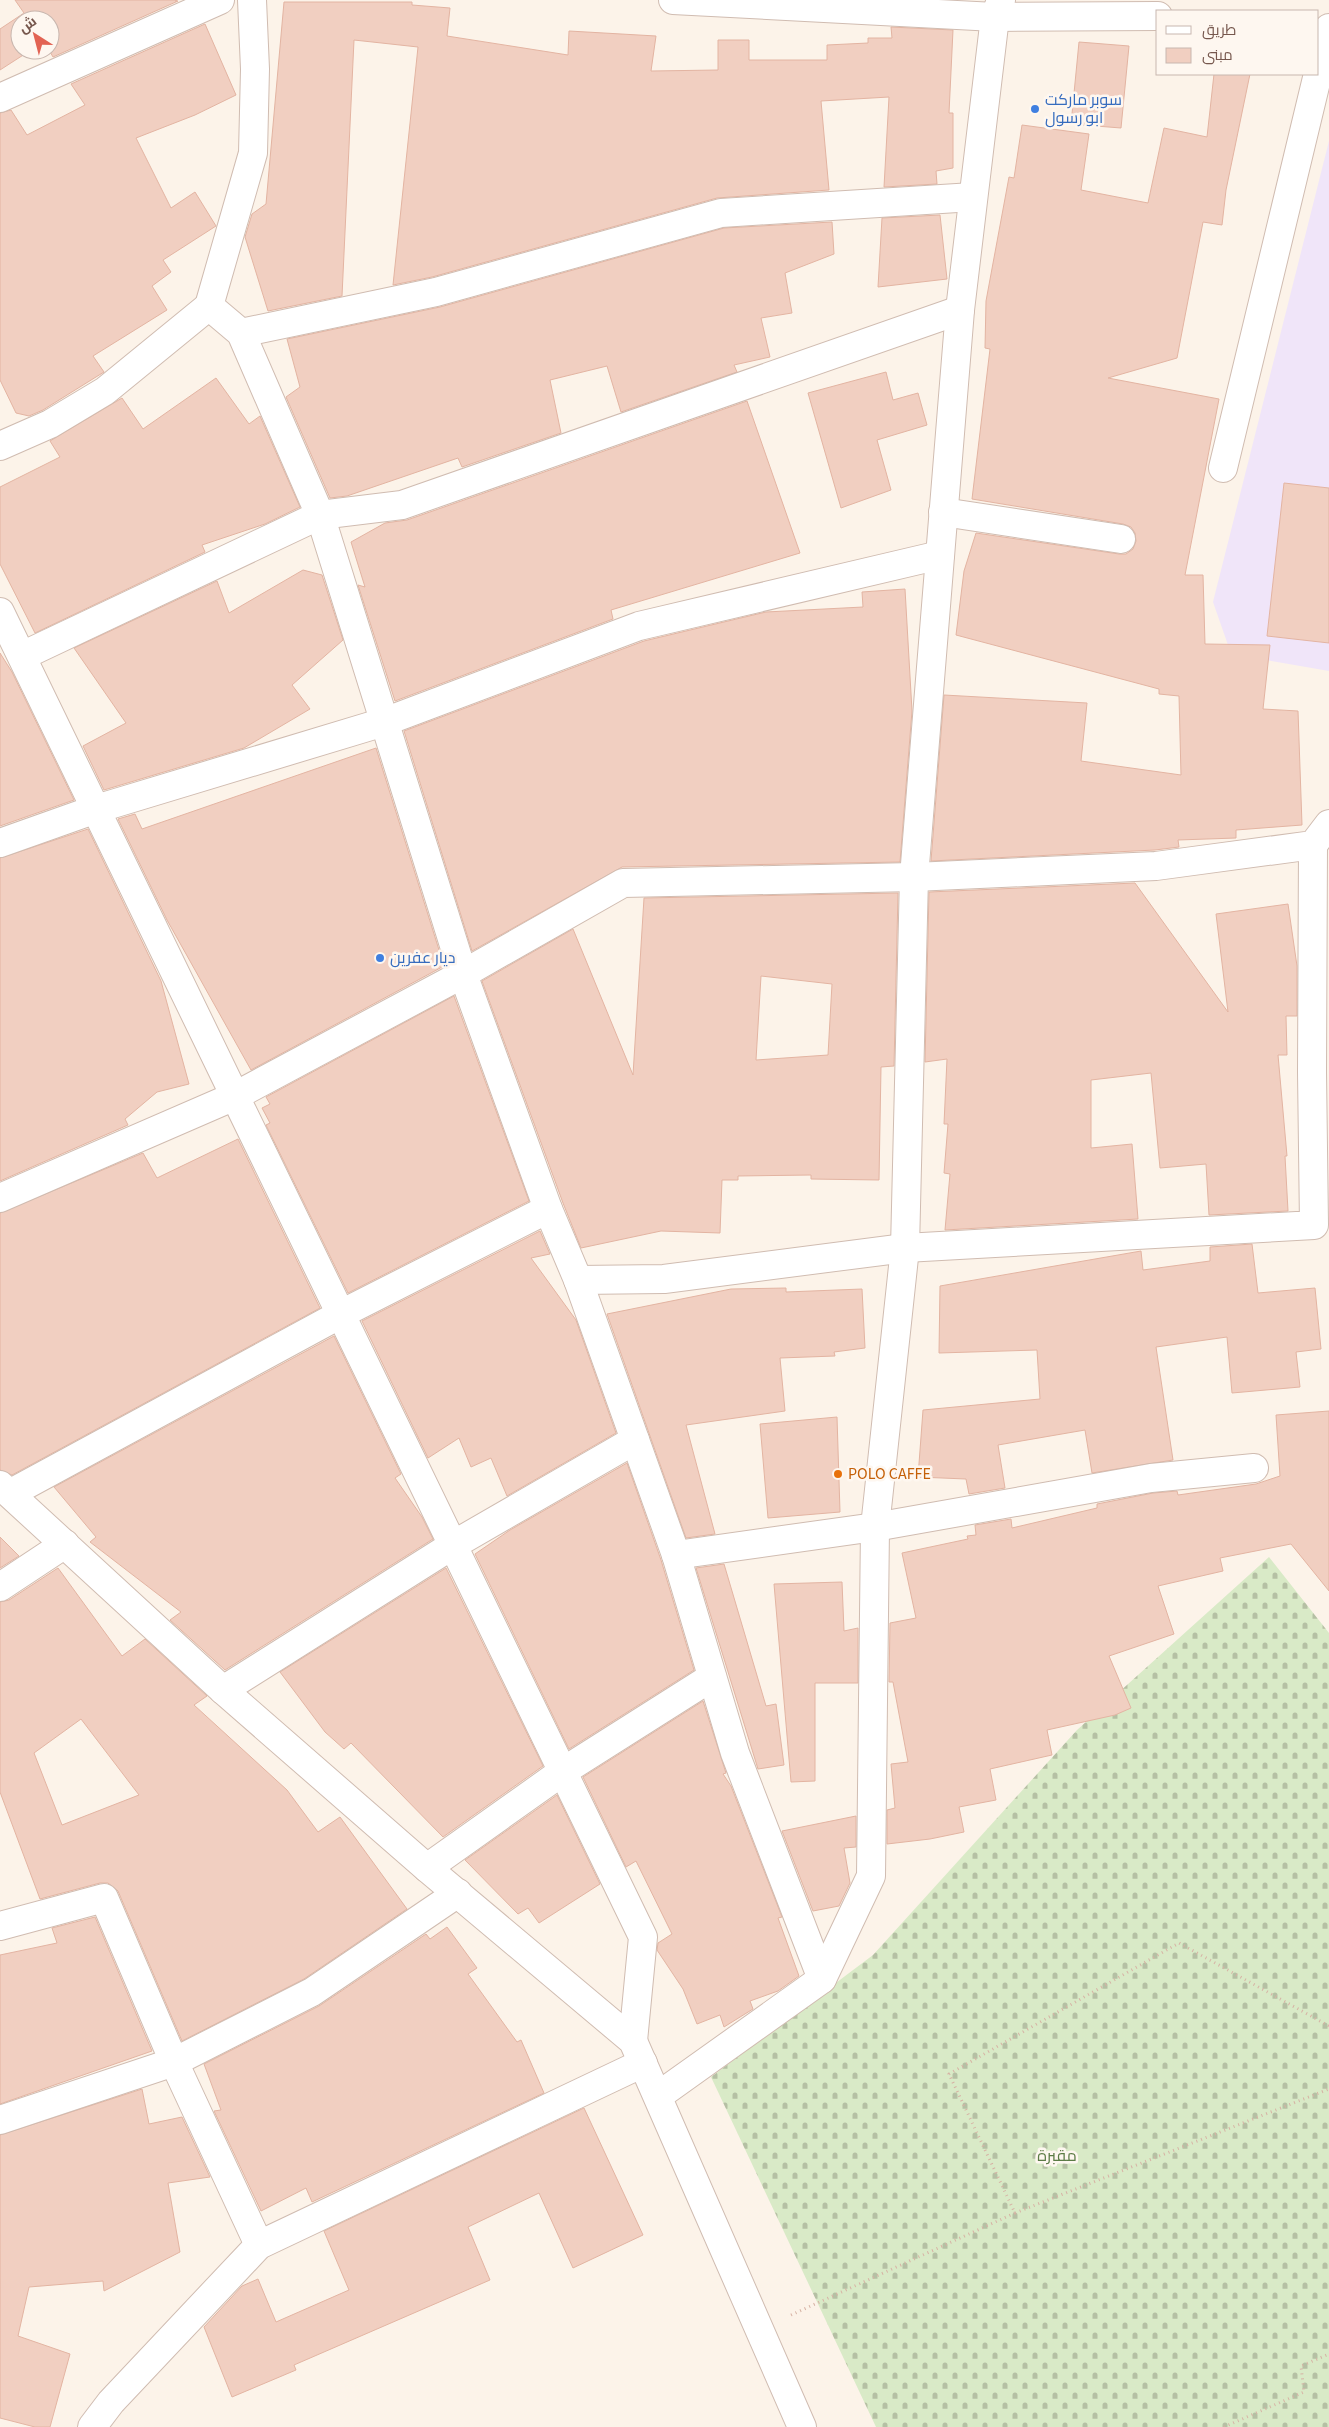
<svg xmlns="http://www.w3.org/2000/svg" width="1329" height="2427" viewBox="0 0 1329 2427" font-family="'Source Sans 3',Cairo,sans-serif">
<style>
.education{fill:#f0e5f9}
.cemetery{fill:url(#cemetery-stones)}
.building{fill:#f1cfc1;stroke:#e3b4a2;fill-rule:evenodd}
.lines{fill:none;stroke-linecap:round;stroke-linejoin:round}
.street-casing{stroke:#d0bcb1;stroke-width:30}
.path{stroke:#d6b2a4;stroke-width:3;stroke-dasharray:1 4;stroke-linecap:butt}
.street{stroke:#fff;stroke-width:28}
.shop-dot{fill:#3f7fe0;stroke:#fef7f0;stroke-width:2}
.food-dot{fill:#e8710a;stroke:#fef7f0;stroke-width:2}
.labels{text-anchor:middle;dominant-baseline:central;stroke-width:5;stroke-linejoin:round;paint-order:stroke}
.shop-label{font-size:16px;fill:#366cbe;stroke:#fef7f0;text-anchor:start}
.food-label{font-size:16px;fill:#c56008;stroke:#fef7f0;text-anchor:start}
.park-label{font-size:16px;fill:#5b7b45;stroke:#fef7f0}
</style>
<defs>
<pattern id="cemetery-stones" width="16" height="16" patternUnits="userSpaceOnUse" patternTransform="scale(1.25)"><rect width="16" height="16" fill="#d9eac7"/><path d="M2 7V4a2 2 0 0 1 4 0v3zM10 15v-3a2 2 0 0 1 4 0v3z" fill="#b5c0a4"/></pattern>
</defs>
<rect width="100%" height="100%" fill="#fcf3e9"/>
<!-- education -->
<path class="education" d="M 1329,141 L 1329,671 L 1243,656 L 1228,645 L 1213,602 Z"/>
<!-- cemetery -->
<path class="cemetery" d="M 1269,1557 L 1329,1633 L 1329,2427 L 876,2427 L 711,2077 L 873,1955 L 1077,1730 Z"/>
<!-- building -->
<g class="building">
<path d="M 15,0 L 177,0 L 175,1 L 178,1 L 53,57 L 49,50 L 50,20 L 20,20 L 20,50 L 31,50 L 0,70 L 0,29 L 24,13 Z"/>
<path d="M 284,2 L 412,2 L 412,5 L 450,8 L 447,36 L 568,55 L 569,31 L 656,36 L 651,71 L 718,70 L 718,40 L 749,40 L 749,60 L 827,60 L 827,45 L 868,43 L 868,38 L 892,38 L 891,27 L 953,30 L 949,113 L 953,113 L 953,168 L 936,171 L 937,184 L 884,187 L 889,97 L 821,101 L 829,190 L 717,198 L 432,277 L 393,285 L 418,47 L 354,40 L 342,296 L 268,311 L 245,237 L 252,214 L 266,204 Z"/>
<path d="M 205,24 L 236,95 L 195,115 L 136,138 L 171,208 L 195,192 L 216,226 L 163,260 L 171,272 L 152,286 L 167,310 L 93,356 L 104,372 L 43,410 L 29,416 L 16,413 L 0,380 L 0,113 L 11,110 L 27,135 L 85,105 L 71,84 Z"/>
<path d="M 1079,42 L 1129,46 L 1121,128 L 1071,124 Z"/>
<path d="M 1214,74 L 1250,74 L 1226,190 L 1222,225 L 1203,222 L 1177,358 L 1108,378 L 1219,399 L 1185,575 L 1203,575 L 1205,644 L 1270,645 L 1263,709 L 1298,711 L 1302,825 L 1236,830 L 1236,838 L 1178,840 L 1179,847 L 1155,850 L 931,861 L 944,695 L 1087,703 L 1081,761 L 1181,775 L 1179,696 L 1159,694 L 1159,689 L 956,635 L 964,571 L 976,533 L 1119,554 L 1126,554 L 1133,549 L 1136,541 L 1135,533 L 1131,527 L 1123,524 L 972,499 L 990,349 L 985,348 L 986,301 L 1009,177 L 1014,178 L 1022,125 L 1089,134 L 1081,190 L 1148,203 L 1164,128 L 1207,137 Z"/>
<path d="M 940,215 L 947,279 L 878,287 L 882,218 Z"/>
<path d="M 832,222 L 834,254 L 785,273 L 792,313 L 761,318 L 770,357 L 734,365 L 737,372 L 621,412 L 607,366 L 550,380 L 561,433 L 462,467 L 458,458 L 347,496 L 330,498 L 286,397 L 300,387 L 287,339 L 440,307 L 724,228 Z"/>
<path d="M 886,372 L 893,400 L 918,393 L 927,425 L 877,440 L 891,490 L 841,508 L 808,393 Z"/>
<path d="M 216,378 L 249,424 L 260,416 L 300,507 L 265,524 L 202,545 L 205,552 L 35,633 L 0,564 L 0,487 L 60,457 L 50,441 L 122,398 L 143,429 Z"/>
<path d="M 747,401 L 800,553 L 611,610 L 613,619 L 395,701 L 358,585 L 365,587 L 351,542 L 385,523 L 407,520 Z"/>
<path d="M 1284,483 L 1329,488 L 1329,643 L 1267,636 Z"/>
<path d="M 303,570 L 322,575 L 343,640 L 292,685 L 310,709 L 244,748 L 104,790 L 83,746 L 126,723 L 74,648 L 217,581 L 229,613 Z"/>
<path d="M 905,589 L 912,711 L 900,862 L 622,867 L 472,951 L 404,731 L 644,641 L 766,612 L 863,607 L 862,592 Z"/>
<path d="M 0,653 L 12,672 L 74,800 L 0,826 Z"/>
<path d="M 376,748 L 444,966 L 251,1070 L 167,920 L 118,819 L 135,814 L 142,829 Z"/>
<path d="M 88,829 L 161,981 L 189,1084 L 157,1092 L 125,1119 L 128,1125 L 0,1181 L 0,858 Z"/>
<path d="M 1135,883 L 1228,1012 L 1216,914 L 1288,904 L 1297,966 L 1297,1016 L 1286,1016 L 1287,1055 L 1278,1055 L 1287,1156 L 1285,1156 L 1288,1211 L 1209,1215 L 1206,1164 L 1160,1168 L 1151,1073 L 1091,1080 L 1091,1148 L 1132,1144 L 1138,1219 L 945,1230 L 950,1174 L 944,1173 L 948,1124 L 944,1124 L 947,1059 L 925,1062 L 929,892 Z"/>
<path d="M 898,893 L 894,1066 L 881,1067 L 879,1180 L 811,1179 L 811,1175 L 738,1176 L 738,1180 L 722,1180 L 720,1233 L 661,1231 L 581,1248 L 563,1203 L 482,981 L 573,929 L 633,1075 L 644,898 ZM 761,976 L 832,984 L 828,1055 L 756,1060 Z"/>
<path d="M 454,996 L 529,1201 L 348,1293 L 266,1125 L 270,1123 L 262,1108 L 270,1104 L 266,1097 Z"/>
<path d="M 238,1139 L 320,1308 L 12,1475 L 0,1470 L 0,1213 L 143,1153 L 157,1178 Z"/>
<path d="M 540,1231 L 550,1254 L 531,1258 L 576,1320 L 616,1433 L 507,1496 L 491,1458 L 471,1467 L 459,1438 L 428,1458 L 362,1321 Z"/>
<path d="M 1252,1244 L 1258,1293 L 1315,1288 L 1321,1349 L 1296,1352 L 1300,1387 L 1232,1393 L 1227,1337 L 1156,1347 L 1173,1460 L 1092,1473 L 1085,1430 L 998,1445 L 1005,1488 L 969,1494 L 966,1479 L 918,1477 L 923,1410 L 1040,1399 L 1037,1350 L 939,1353 L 940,1286 L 1141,1251 L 1143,1270 L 1210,1261 L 1210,1247 Z"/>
<path d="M 786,1288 L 786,1292 L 862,1289 L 865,1348 L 834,1352 L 835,1356 L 780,1358 L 785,1411 L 686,1425 L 715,1534 L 686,1538 L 607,1314 L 731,1289 Z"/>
<path d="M 334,1336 L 401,1474 L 395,1478 L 422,1517 L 433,1539 L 225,1670 L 170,1620 L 181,1612 L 90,1542 L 96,1537 L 54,1487 Z"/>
<path d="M 1329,1411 L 1329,1591 L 1291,1544 L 1220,1558 L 1223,1571 L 1158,1586 L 1174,1634 L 1109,1656 L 1131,1708 L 1115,1715 L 1047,1730 L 1052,1755 L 990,1769 L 996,1800 L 959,1807 L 964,1832 L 930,1839 L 887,1844 L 887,1810 L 895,1808 L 891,1764 L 908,1762 L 893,1682 L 889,1682 L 890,1623 L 916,1618 L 902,1553 L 968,1539 L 967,1536 L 976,1535 L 975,1525 L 1011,1519 L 1012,1528 L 1097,1508 L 1097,1504 L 1153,1493 L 1177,1491 L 1178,1495 L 1256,1484 L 1280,1476 L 1276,1415 Z"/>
<path d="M 837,1417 L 840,1512 L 768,1518 L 760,1424 Z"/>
<path d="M 627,1463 L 661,1560 L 694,1670 L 569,1749 L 475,1554 L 510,1530 Z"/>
<path d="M 0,1537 L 19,1556 L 0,1568 Z"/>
<path d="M 724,1564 L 766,1706 L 776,1704 L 784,1765 L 758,1769 L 696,1568 Z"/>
<path d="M 58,1568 L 122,1656 L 145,1639 L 207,1696 L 194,1705 L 287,1790 L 318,1832 L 340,1817 L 407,1909 L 304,1979 L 182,2041 L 118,1891 L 108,1883 L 100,1883 L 40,1899 L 0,1792 L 0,1602 L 9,1600 ZM 81,1719 L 139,1795 L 62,1825 L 34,1753 Z"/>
<path d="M 446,1568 L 543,1766 L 443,1837 L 351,1743 L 344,1749 L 325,1732 L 280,1672 Z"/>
<path d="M 842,1582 L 844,1631 L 858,1628 L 858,1683 L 815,1683 L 815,1781 L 791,1782 L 774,1584 Z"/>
<path d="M 703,1701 L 726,1773 L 723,1774 L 731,1786 L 782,1917 L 778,1918 L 799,1976 L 778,1991 L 750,2001 L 753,2009 L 724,2027 L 720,2015 L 697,2024 L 683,1989 L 657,1950 L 658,1943 L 672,1934 L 636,1861 L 626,1867 L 583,1777 Z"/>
<path d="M 557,1795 L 600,1884 L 539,1923 L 528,1908 L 518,1914 L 465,1860 Z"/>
<path d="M 856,1816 L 856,1847 L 844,1848 L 850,1883 L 839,1906 L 813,1911 L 782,1831 Z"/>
<path d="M 95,1917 L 152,2051 L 0,2104 L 0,1955 L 57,1943 L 52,1928 Z"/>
<path d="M 447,1927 L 477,1968 L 468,1974 L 517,2042 L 521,2040 L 544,2093 L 312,2202 L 306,2188 L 261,2211 L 214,2111 L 221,2110 L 204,2064 L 319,2006 L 426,1934 L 430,1939 Z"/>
<path d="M 142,2089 L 149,2124 L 182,2117 L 210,2177 L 168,2183 L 180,2252 L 104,2291 L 103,2281 L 29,2287 L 18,2336 L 70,2354 L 50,2427 L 35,2427 L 0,2418 L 0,2135 Z"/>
<path d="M 584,2108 L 643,2235 L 573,2268 L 539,2193 L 468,2227 L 490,2280 L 294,2365 L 296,2370 L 232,2397 L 204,2327 L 242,2286 L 258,2279 L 276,2322 L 349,2290 L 324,2231 Z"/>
</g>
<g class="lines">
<defs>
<g id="street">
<path d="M 252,0 L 255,69 L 253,153 L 209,306 L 241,333 L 320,515 L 463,974 L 548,1209 L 578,1280 L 676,1555 L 735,1753 L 822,1979 L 658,2096"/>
<path d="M 673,0 L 995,17 L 1158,16"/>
<path d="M 0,98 L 220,0"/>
<path d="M 241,333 L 436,292 L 721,213 L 973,197"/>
<path d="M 0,446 L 50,424 L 105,391 L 209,306"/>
<path d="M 1223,468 L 1329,28"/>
<path d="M 943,512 L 1121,539"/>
<path d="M 0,612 L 643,1937 L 633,2041"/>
<path d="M 22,656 L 320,515 L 402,505 L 960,310"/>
<path d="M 0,843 L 96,809 L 384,722 L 639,626 L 940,555"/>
<path d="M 0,1198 L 235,1096 L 463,974 L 623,883 L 914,877 L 1156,866 L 1313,845 L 1329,824"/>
<path d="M 578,1280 L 664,1279 L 905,1248 L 1314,1225 L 1312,1072 L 1313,845"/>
<path d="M 0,1485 L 223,1690 L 427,1868 L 633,2041 L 802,2427"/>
<path d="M 11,1493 L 341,1314 L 548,1209"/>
<path d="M 676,1555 L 875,1527 L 1151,1478 L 1254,1468"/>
<path d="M 0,1587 L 65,1544"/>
<path d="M 223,1690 L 453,1545 L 635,1440"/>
<path d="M 427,1868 L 562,1772 L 712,1677"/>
<path d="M 0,1926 L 104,1898 L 174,2062 L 259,2245"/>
<path d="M 822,1979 L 871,1876 L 875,1527 L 905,1248 L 914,877 L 960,310 L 995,17 L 1001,0"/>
<path d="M 0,2120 L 174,2062 L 312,1992 L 458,1893"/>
<path d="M 92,2427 L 111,2402 L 259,2245 L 643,2063"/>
</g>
</defs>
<!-- street casing -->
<use href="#street" class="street-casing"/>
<!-- path -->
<g class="path">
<path d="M 1015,2213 L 1329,2089"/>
<path d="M 791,2315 L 1015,2213 L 949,2074 L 1179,1943 L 1329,2026"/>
<path d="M 1224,2427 L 1304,2392 L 1301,2366 L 1329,2354"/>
</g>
<!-- street -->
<use href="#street" class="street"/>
</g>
<!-- markers -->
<g class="shop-dot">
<circle cx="1035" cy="109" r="5"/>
<circle cx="380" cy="958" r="5"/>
</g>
<circle class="food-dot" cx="838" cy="1474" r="5"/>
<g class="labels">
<!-- shop labels -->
<g class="shop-label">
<text x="1045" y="100">سوبر ماركت<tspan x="1045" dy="18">ابو رسول</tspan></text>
<text x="390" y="958">ديار عفرين</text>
</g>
<!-- food labels -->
<g class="food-label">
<text x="848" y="1474">POLO CAFFE</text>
</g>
<!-- park labels -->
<g class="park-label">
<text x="1057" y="2156">مقبرة</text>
</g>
</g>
<!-- legend -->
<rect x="1156" y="10" width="162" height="65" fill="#fef7f0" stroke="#c8b7af"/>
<rect x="1166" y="26" width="25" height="8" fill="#ffffff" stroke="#c8b7af"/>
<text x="1202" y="35" font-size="15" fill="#76574d">طريق</text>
<rect x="1166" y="48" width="25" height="15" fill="#f1cfc1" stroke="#c8b7af"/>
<text x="1202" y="60" font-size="15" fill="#76574d">مبنى</text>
<!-- north arrow -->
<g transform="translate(35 35) rotate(324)"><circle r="24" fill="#fef7f0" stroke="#c8b7af"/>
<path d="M0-4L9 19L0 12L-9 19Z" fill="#e26353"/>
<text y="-8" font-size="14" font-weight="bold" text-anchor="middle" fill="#76574d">ش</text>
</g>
</svg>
